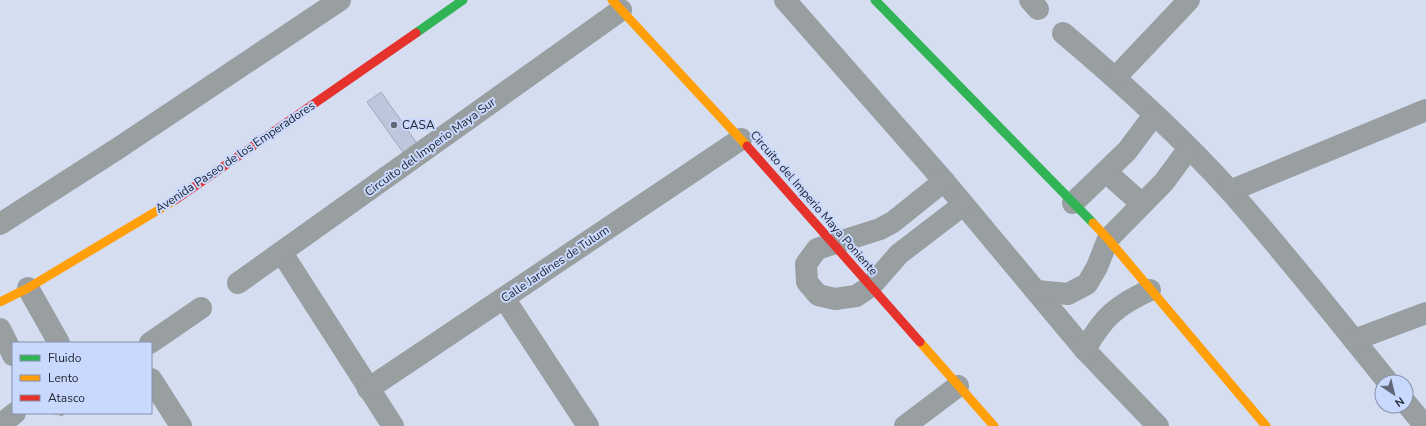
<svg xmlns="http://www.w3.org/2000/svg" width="1426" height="426" viewBox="0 0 1426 426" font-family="'Nunito Sans',sans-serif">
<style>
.building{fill:#bdc6dc;stroke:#a3a9b8}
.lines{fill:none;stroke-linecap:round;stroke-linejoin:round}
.path{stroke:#9ea3aa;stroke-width:2.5;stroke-dasharray:4 2;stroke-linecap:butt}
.street{stroke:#999ea0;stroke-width:22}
.fast{stroke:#30b455;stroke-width:9}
.slow{stroke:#ff9f0a;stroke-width:9}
.jam{stroke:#e5322d;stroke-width:9}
.poi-dot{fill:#616777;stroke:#c9d9fd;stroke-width:1.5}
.labels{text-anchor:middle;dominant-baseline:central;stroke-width:4;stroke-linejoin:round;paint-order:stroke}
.poi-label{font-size:12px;fill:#222735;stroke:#c9d9fd;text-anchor:start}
.street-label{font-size:12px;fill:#222735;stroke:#c9d9fd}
</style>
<rect width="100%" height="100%" fill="#d5ddf1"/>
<!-- building -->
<path class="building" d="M 381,92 L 421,149 L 407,158 L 367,102 Z"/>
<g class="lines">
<!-- path -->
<path class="path" d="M 54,413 L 61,415 L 65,413"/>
<!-- street -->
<g class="street">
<path d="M 785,0 L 944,181 L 1085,350 L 1158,426"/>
<path d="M 1030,0 L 1038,9"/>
<path d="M 1063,33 C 1121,82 1179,134 1230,191 C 1285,253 1336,318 1388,382"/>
<path d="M 1116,77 L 1189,0"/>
<path d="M 1106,172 L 1142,204"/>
<path d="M 944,181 L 893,222 L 880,229 L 817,249 L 806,264 L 807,282 L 818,295 L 835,299 L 856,296 L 871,286 L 899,254 L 963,205"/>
<path d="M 1230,191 L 1426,110"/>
<path d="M 1073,203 L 1127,151 L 1154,115"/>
<path d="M 0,224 L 117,149 L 340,0"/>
<path d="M 282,253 L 393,426"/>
<path d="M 238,283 L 621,10"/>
<path d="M 28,288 L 59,343"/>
<path d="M 1037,291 L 1068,294 L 1087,284 L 1097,267 L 1108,239 L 1164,182 L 1189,148"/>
<path d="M 504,298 L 588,426"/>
<path d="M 0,329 L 13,355"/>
<path d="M 1354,340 L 1426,313"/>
<path d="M 150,343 L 201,308"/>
<path d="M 1085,350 C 1102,318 1117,305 1150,290"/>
<path d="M 151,379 L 181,426"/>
<path d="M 368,389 L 741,139"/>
<path d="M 1406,403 L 1425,426"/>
<path d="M 0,425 L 15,413"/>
<path d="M 905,426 L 958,386"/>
</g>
<!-- fast -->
<g class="fast">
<path d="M 875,0 L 1093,223"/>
<path d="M 416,33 L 463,0"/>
</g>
<!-- slow -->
<g class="slow">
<path d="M 612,0 L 747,146"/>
<path d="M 1093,223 L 1108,239 L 1266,426"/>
<path d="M 0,302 L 28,288 L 175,200"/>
<path d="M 920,342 L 994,426"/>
</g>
<!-- jam -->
<g class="jam">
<path d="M 747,146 L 920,342"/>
<path d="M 175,200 L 416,33"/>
</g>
</g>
<!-- markers -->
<circle class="poi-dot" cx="394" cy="125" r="4"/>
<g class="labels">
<!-- poi labels -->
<g class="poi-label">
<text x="402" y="125">CASA</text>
</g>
<!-- street labels -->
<g class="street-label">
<text transform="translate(430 147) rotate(-36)">Circuito del Imperio Maya Sur</text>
<text transform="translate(235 157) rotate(-34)">Avenida Paseo de los Emperadores</text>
<text transform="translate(814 203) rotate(49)">Circuito del Imperio Maya Poniente</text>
<text transform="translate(555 264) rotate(-34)">Calle Jardines de Tulum</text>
</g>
</g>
<!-- legend -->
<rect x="12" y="342" width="140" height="72" fill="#c9d9fd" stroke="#8692ad"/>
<rect x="20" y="355" width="20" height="6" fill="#30b455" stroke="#8692ad"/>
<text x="48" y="362" font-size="12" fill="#222735">Fluido</text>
<rect x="20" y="375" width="20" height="6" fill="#ff9f0a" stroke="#8692ad"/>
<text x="48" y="382" font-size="12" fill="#222735">Lento</text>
<rect x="20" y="395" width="20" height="6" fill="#e5322d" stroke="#8692ad"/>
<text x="48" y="402" font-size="12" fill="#222735">Atasco</text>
<!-- north arrow -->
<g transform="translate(1394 394) rotate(145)"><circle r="19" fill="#c9d9fd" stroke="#8692ad"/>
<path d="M0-3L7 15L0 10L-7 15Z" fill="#616777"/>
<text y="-6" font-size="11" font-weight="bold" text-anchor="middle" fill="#222735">N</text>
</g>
</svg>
